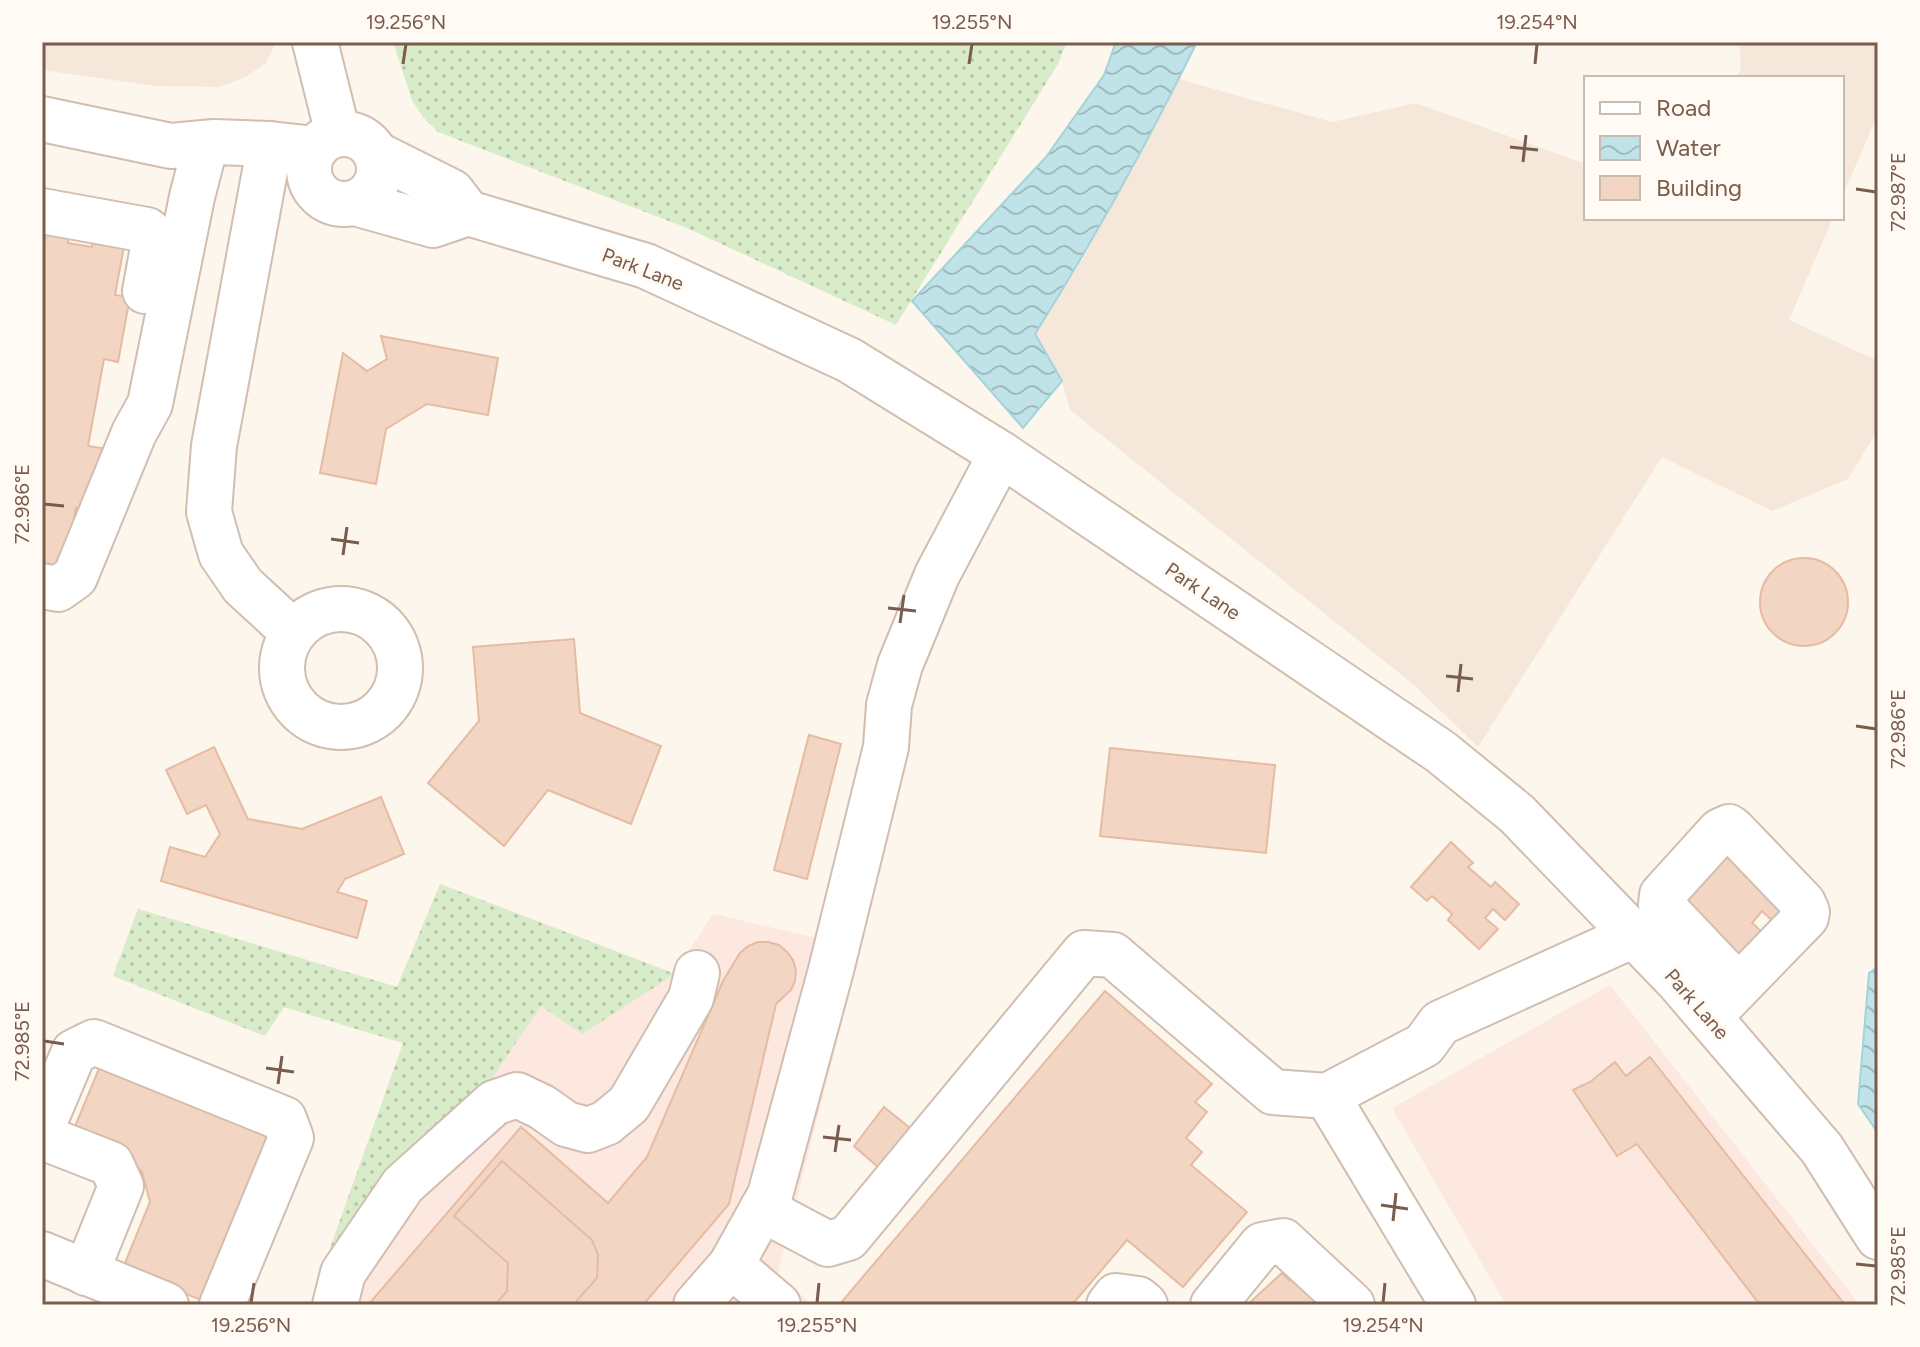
<svg xmlns="http://www.w3.org/2000/svg" width="1920" height="1347" viewBox="0 0 1920 1347" font-family="Figtree,sans-serif">
<style>
.residential{fill:#f5e8da}
.commercial{fill:#fde8e0}
.grass{fill:url(#grass-dots)}
.water{fill:url(#water-waves);stroke:#a5d3da;stroke-width:2}
.building{fill:#f3d5c3;stroke:#e6bba3;stroke-width:2}
.lines{fill:none;stroke-linecap:round;stroke-linejoin:round}
.minor-casing{stroke:#d1beb0;stroke-width:48}
.minor{stroke:#fff;stroke-width:44}
.ticks{fill:none;stroke:#7a5c4d;stroke-width:3}
.labels{text-anchor:middle;dominant-baseline:central;stroke-width:6;stroke-linejoin:round;paint-order:stroke}
.street-label{font-size:20px;fill:#7a5c4d;stroke:#fffaf3}
.neatline{fill:none;stroke:#7a5c4d;stroke-width:3}
.ticks-label{font-size:20px;text-anchor:middle;fill:#7a5c4d}
</style>
<defs>
<pattern id="grass-dots" width="8" height="8" patternUnits="userSpaceOnUse" patternTransform="scale(2)"><rect width="8" height="8" fill="#d8ecc9"/><path d="M2 2h.1M6 6h.1" fill="none" stroke="#b4c2a5" stroke-width="1.8" stroke-linecap="round"/></pattern>
<pattern id="water-waves" width="16" height="10" patternUnits="userSpaceOnUse" patternTransform="scale(2)"><rect width="16" height="10" fill="#bfe3e8"/><path d="M0 5q4-4 8 0t8 0" fill="none" stroke="#a0bbbe"/></pattern>
</defs>
<rect width="100%" height="100%" fill="#fdf6ec"/>
<!-- residential -->
<g class="residential">
<path d="M 42,42 L 276,42 L 266,63 L 246,77 L 219,87 L 156,86 L 42,70 Z"/>
<path d="M 1739,42 L 1878,42 L 1878,114 L 1842,197 L 1842,78 L 1737,78 L 1741,68 Z"/>
<path d="M 1179,79 L 1332,122 L 1416,103 L 1586,164 L 1586,218 L 1833,218 L 1789,320 L 1878,361 L 1878,430 L 1848,479 L 1772,511 L 1662,457 L 1478,747 L 1414,685 L 1070,410 L 1062,381 L 1035,334 L 1083,258 Z"/>
</g>
<!-- commercial -->
<g class="commercial">
<path d="M 440,884 L 674,973 L 713,914 L 861,948 L 778,1273 L 808,1301 L 804,1305 L 319,1305 L 312,1299 L 403,1043 L 284,1007 L 265,1036 L 113,976 L 138,909 L 397,987 Z"/>
<path d="M 1610,985 L 1860,1305 L 1602,1305 L 1598,1301 L 1594,1305 L 1506,1305 L 1392,1108 Z"/>
</g>
<!-- grass -->
<g class="grass">
<path d="M 393,42 L 1067,42 L 1058,64 L 896,325 L 687,228 L 438,132 L 423,117 L 412,100 Z"/>
<path d="M 440,884 L 675,974 L 582,1034 L 541,1006 L 338,1305 L 319,1305 L 312,1299 L 403,1043 L 284,1007 L 265,1036 L 113,976 L 138,909 L 397,987 Z"/>
</g>
<!-- water -->
<g class="water">
<path d="M 1116,42 L 1197,42 C 1148,142 1094,240 1035,334 L 1062,381 L 1023,428 L 912,301 L 1046,157 L 1104,75 Z"/>
<path d="M 1878,967 L 1878,1133 L 1858,1104 L 1869,973 Z"/>
</g>
<!-- building -->
<g class="building">
<path d="M 47,227 L 70,231 L 68,243 L 92,247 L 94,235 L 125,241 L 115,295 L 130,297 L 118,362 L 104,359 L 88,446 L 102,448 L 91,511 L 76,508 L 65,567 L 42,563 L 42,256 Z"/>
<path d="M 381,336 L 498,358 L 488,415 L 427,404 L 386,429 L 376,484 L 320,473 L 343,353 L 367,371 L 387,359 Z"/>
<circle cx="1804" cy="602" r="44"/>
<path d="M 574,639 L 580,713 L 661,746 L 631,824 L 548,790 L 504,846 L 428,783 L 479,721 L 473,647 Z"/>
<path d="M 809,735 L 841,744 L 807,879 L 774,870 Z"/>
<path d="M 214,747 L 248,819 L 302,829 L 381,797 L 404,854 L 345,879 L 337,892 L 367,901 L 357,938 L 161,881 L 170,847 L 205,857 L 220,834 L 206,805 L 187,814 L 166,770 Z"/>
<path d="M 1110,748 L 1275,765 L 1266,853 L 1100,836 Z"/>
<path d="M 1722,834 L 1800,902 L 1778,926 L 1762,911 L 1752,923 L 1769,938 L 1739,973 L 1665,901 Z"/>
<path d="M 1451,842 L 1473,863 L 1468,867 L 1491,887 L 1495,882 L 1519,904 L 1505,920 L 1493,909 L 1485,918 L 1498,929 L 1479,949 L 1448,920 L 1452,914 L 1432,896 L 1427,901 L 1411,887 Z"/>
<path d="M 758,942 L 768,942 L 779,945 L 787,952 L 793,960 L 796,970 L 795,981 L 791,990 L 776,1004 L 729,1204 L 643,1305 L 368,1305 L 521,1127 L 608,1203 L 647,1157 L 723,981 L 740,953 L 748,946 Z"/>
<path d="M 1105,991 L 1212,1084 L 1195,1102 L 1207,1112 L 1186,1138 L 1202,1152 L 1191,1165 L 1247,1212 L 1183,1287 L 1127,1240 L 1072,1305 L 839,1305 Z"/>
<path d="M 1650,1057 L 1845,1305 L 1760,1305 L 1637,1144 L 1617,1156 L 1573,1090 L 1590,1082 L 1615,1062 L 1626,1076 Z"/>
<path d="M 103,1059 L 282,1132 L 213,1305 L 123,1268 L 150,1202 L 142,1172 L 131,1160 L 71,1136 Z"/>
<path d="M 884,1107 L 910,1128 L 879,1168 L 854,1146 Z"/>
<path d="M 502,1161 L 592,1240 L 598,1255 L 597,1278 L 573,1305 L 495,1305 L 507,1291 L 508,1263 L 454,1216 Z"/>
<path d="M 1282,1273 L 1289,1280 L 1293,1276 L 1325,1305 L 1247,1305 Z"/>
</g>
<g class="lines">
<defs>
<g id="minor">
<path d="M 315,42 L 338,134"/>
<path d="M 42,119 L 171,146 L 214,142 L 270,144 L 315,149"/>
<circle cx="344" cy="169" r="35"/>
<path d="M 270,144 L 214,446 L 209,512 L 221,554 L 243,586 L 293,632"/>
<path d="M 376,154 L 452,192 L 468,213 L 646,266 L 849,360 L 1001,454 L 1441,752 L 1517,814 L 1678,981 L 1822,1149 L 1878,1237"/>
<path d="M 355,203 L 433,225 L 468,213"/>
<path d="M 42,211 L 147,230 L 155,237 L 145,291"/>
<path d="M 42,586 L 58,589 L 75,577 L 134,433 L 150,404 L 192,197 L 206,143"/>
<circle cx="341" cy="668" r="59"/>
<path d="M 1709,1017 L 1806,917 L 1807,912 L 1803,903 L 1733,830 L 1729,827 L 1720,831 L 1662,895 L 1661,905 L 1738,986"/>
<path d="M 1327,1096 L 1453,1305"/>
<path d="M 42,1128 L 74,1052 L 94,1042 L 284,1119 L 291,1138 L 222,1305"/>
<path d="M 42,1137 L 111,1164 L 121,1186 L 86,1273"/>
<path d="M 762,1209 L 828,1244 L 848,1238 L 1084,953 L 1113,955 L 1273,1092 L 1327,1096 L 1424,1045 L 1440,1023 L 1634,935"/>
<path d="M 42,1254 L 166,1305"/>
<path d="M 731,1265 L 770,1195 L 831,970 L 886,747 L 889,705 L 900,665 L 937,575 L 1001,454"/>
<path d="M 335,1305 L 343,1273 L 403,1185 L 494,1103 L 517,1095 L 542,1107 L 566,1124 L 588,1130 L 606,1123 L 629,1104 L 691,998 L 697,973"/>
<path d="M 696,1305 L 731,1265 L 778,1305"/>
<path d="M 1109,1305 L 1116,1296 L 1138,1299 L 1145,1305"/>
<path d="M 1213,1305 L 1262,1245 L 1283,1241 L 1352,1305"/>
</g>
</defs>
<!-- minor casing -->
<use href="#minor" class="minor-casing"/>
<!-- minor -->
<use href="#minor" class="minor"/>
</g>
<!-- ticks -->
<path class="ticks" d="M 403,64 L 406,44M 969,64 L 972,44M 1535,64 L 1537,44M 1510,147 L 1538,150M 1523,162 L 1526,135M 1856,189 L 1876,192M 44,504 L 64,506M 331,539 L 359,543M 343,555 L 347,527M 888,608 L 916,611M 900,623 L 904,595M 1446,676 L 1473,679M 1458,692 L 1461,664M 1856,726 L 1876,729M 44,1041 L 64,1044M 266,1068 L 294,1072M 278,1084 L 282,1056M 823,1137 L 851,1140M 835,1152 L 839,1125M 1381,1205 L 1408,1209M 1393,1221 L 1396,1193M 1856,1264 L 1876,1266M 251,1303 L 254,1283M 817,1303 L 819,1283M 1383,1303 L 1385,1283"/>
<g class="labels">
<!-- street labels -->
<g class="street-label">
<text transform="translate(643 269) rotate(21)">Park Lane</text>
<text transform="translate(1203 591) rotate(34)">Park Lane</text>
<text transform="translate(1697 1004) rotate(49)">Park Lane</text>
</g>
</g>
<!-- border -->
<rect width="1920" height="1347" fill="none" stroke="#fffaf3" stroke-width="88"/>
<!-- legend -->
<rect x="1584" y="76" width="260" height="144" fill="#fffaf3" stroke="#cabbb1" stroke-width="2"/>
<rect x="1600" y="102" width="40" height="12" fill="#ffffff" stroke="#cabbb1" stroke-width="2"/>
<text x="1656" y="116" font-size="24" fill="#7a5c4d">Road</text>
<rect x="1600" y="136" width="40" height="24" fill="url(#water-waves)" stroke="#cabbb1" stroke-width="2"/>
<text x="1656" y="156" font-size="24" fill="#7a5c4d">Water</text>
<rect x="1600" y="176" width="40" height="24" fill="#f3d5c3" stroke="#cabbb1" stroke-width="2"/>
<text x="1656" y="196" font-size="24" fill="#7a5c4d">Building</text>
<rect x="44" y="44" width="1832" height="1259" class="neatline"/>
<g class="ticks-label">
<text x="406" y="29">19.256°N</text>
<text x="972" y="29">19.255°N</text>
<text x="1537" y="29">19.254°N</text>
<text transform="translate(1898 192) rotate(-90)" y="7">72.987°E</text>
<text transform="translate(22 504) rotate(-90)" y="7">72.986°E</text>
<text transform="translate(1898 729) rotate(-90)" y="7">72.986°E</text>
<text transform="translate(22 1041) rotate(-90)" y="7">72.985°E</text>
<text transform="translate(1898 1266) rotate(-90)" y="7">72.985°E</text>
<text x="251" y="1332">19.256°N</text>
<text x="817" y="1332">19.255°N</text>
<text x="1383" y="1332">19.254°N</text>
</g>
</svg>
